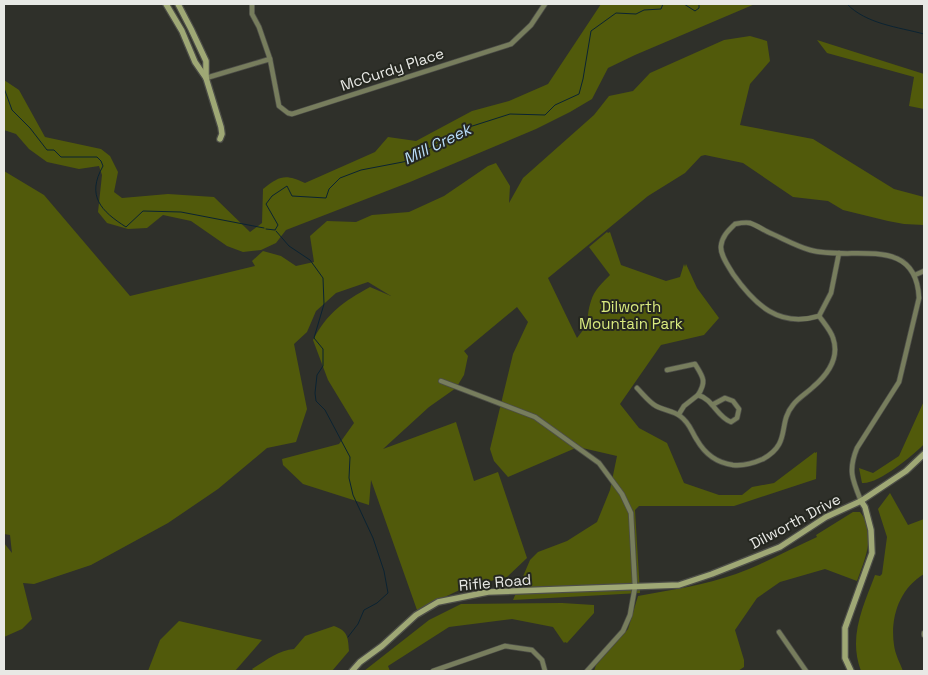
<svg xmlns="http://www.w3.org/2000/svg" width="928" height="675" viewBox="0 0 928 675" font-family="'Space Grotesk',sans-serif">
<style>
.green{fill:#515a0b}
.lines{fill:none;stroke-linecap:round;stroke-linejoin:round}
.stream{stroke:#0b2332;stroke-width:1}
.street-casing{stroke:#4d4e48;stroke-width:6}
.secondary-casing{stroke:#4d4e48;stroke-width:8}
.street{stroke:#777d5d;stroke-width:4.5}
.secondary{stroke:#9fa875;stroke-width:5.5}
.labels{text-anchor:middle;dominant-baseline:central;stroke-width:4;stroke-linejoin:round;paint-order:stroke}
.street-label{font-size:15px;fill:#e8e9e5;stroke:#252720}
.park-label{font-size:15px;fill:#daeb7f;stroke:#252720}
.water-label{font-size:16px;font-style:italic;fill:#b8dcf7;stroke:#252720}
</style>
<rect width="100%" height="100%" fill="#2f302a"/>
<!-- green -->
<g class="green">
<path d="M 601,4 L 755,4 L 635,55 L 608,68 L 592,99 L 570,112 L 536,129 L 410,182 L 286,230 L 276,243 L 261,250 L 243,252 L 227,246 L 191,221 L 163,215 L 147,228 L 128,229 L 107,223 L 98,212 L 102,175 L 99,166 L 79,169 L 47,162 L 29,149 L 16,134 L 4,130 L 4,80 L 19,90 L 45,137 L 101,149 L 110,156 L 118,172 L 114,192 L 122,198 L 168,194 L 214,197 L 250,232 L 262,223 L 263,189 C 280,175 286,174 305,183 L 375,152 L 388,137 L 416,141 L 472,111 L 509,101 L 548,84 Z"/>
<path d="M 750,36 L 767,41 L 770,61 L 750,84 L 740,125 L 813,139 L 894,189 L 924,197 L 924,225 L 904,224 L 888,221 L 843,210 L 828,201 L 793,197 L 743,163 L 705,155 L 701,156 L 685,173 L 648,196 L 548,278 L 577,338 C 592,320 585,319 591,301 C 594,290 603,282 610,275 L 589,247 L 607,232 L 608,233 L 610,232 L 621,265 L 666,281 L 680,277 L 684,264 L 685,267 L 686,264 L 697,288 L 719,318 L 704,335 L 661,345 L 620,404 L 639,428 L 667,443 L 684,483 L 719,495 L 742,495 L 752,487 L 774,483 L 815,452 L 815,453 L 817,452 L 816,479 L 734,506 L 639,506 L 635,510 L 640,593 L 513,600 L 530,560 L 538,552 L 567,541 L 597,522 L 610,490 L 617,456 L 578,447 L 508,477 L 494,461 L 490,449 L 513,354 L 528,322 L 517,307 L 464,351 L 468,356 L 464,375 L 456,388 L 429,407 L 383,449 L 456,422 L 474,481 L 498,472 L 527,558 L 507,577 L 466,587 L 417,610 L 371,480 L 369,505 L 303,484 L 283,465 L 282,459 L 339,444 L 354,423 L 328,380 L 313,340 C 328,312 343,302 370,287 L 391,296 L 368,282 L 336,293 L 316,311 L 307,332 L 294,344 L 307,409 L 296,442 L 267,448 L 218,489 L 168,523 L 91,565 L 34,584 L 23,583 L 32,619 L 22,629 L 4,637 L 4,543 L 12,553 L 10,535 L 4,534 L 4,171 L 44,195 L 130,296 L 255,266 L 252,261 L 263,251 L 281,256 L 296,266 L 314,262 L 310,236 L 327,221 L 356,222 L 372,215 L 409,212 L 444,196 L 488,166 L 496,163 L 510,186 L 509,203 L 523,178 L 594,115 L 609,96 L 633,91 L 650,73 L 724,40 Z"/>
<path d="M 817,40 L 924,74 L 924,109 L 909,106 L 914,77 L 827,53 Z"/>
<path d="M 924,401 L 924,444 C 914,455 877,485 862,483 L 859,468 L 873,473 L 899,456 Z"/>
<path d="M 890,493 L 908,525 L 924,519 L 924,574 C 899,589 890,618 894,645 C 895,654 900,663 903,671 L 861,671 C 848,637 863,607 875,575 L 880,576 L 882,574 L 887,537 L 878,509 Z"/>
<path d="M 853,512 L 860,512 C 877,533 865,559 857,581 L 825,569 L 780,582 L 757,598 L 735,630 L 744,660 L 744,667 L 738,671 L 594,671 L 596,665 L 628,629 L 638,596 C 671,590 705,585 736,574 C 764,564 790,549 817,537 L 816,535 Z"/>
<path d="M 562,603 L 594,605 L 594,613 L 567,643 L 565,642 L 564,643 L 553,627 L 512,619 L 449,627 L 388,666 L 390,671 L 364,671 L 429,620 L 461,604 Z"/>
<path d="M 179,621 L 262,640 L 235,671 L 148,671 L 160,640 Z"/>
<path d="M 334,626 C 348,631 348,637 349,651 L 332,671 L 254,671 L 252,669 C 265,661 279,650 294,649 L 305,636 Z"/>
</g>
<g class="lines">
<!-- stream -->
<g class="stream">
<path d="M 684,4 L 695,11 L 699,8 L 699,4"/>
<path d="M 847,4 C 866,24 898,27 924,34"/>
<path d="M 4,88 L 12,110 L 30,128 L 47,150 L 54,150 L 61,157 L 97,157 L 101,161 L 103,166 C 86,196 101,211 126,227 L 143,211 L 181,212 L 264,228"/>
<path d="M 266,229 L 275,230 L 278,225 L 266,204 L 272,196 L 287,186 L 292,196 L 326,198 L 329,189 L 340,178 L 361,170 L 408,161 L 463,129 L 510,114 L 545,115 L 555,105 L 579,94 L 583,79 L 591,31 L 616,13 L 636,14 L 644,10 L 661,9 L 663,4"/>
<path d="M 276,231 L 289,246 L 310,260 L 323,278 L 324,304 L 314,338 L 323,349 L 323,366 L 317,375 L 315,393 L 316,401 L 325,410 L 350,457 L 349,478 L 353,495 L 373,538 L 384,571 L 388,593 L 377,603 L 364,610 L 358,624 L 348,637"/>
</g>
<defs>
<g id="street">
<path d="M 252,4 L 252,14 L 259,27 L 270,59 L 279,106 L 288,113 L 292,114 L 511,44 L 531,25 L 545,4"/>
<path d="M 206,78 L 270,59"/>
<path d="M 839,253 L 831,293 L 819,316 C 779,328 755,305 733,274 C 729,267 720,255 721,246 C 722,236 729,230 735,224 C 740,223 746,222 750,223 C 756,225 762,229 768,232 C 782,238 796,246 810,250 C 851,262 916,233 919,298 L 899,382 L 857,448 C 848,470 852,479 861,501"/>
<path d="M 915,275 L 924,271"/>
<path d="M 667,370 L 695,364 C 703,377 707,381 698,395"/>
<path d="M 441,381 L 535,417 L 599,463 L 622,494 L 631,513 L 635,587 L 630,615 L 623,631 L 587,671"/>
<path d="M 637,388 C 643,394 649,402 656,406 C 663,410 674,411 680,416 C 690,423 691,431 697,440 C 705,454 718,463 733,465 C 743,466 754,463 763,459 C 792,443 777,424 793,405 C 798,398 807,393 813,387 C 827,375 840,358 833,338 C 831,331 824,323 819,316"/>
<path d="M 679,414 L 684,406 L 698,395 C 713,399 717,417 731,422 L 737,418 L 739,409 L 733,401 L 725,398 L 712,405"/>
<path d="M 779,632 L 806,671"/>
<path d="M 924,633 L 924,635"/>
<path d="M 433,671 L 505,646 L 532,650 L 542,660 L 545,671"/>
</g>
<g id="secondary">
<path d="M 166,4 L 182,31 L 195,62 L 206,78"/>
<path d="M 178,4 L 191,29 L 206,61 L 206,78 L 221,127 L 222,134 L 220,139"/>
<path d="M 352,671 L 360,662 L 382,646 L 416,615 L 438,602 L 488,592 L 679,585 L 712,574 L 780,547 L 826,517 L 861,501 L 906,471 L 924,454"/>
<path d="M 851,671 L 845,658 L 845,628 L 872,553 L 871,530 L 865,507 L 861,501"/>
</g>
</defs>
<!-- street casing -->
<use href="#street" class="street-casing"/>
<!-- secondary casing -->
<use href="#secondary" class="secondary-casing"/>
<!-- street -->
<use href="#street" class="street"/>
<!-- secondary -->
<use href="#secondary" class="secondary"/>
</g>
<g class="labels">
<!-- street labels -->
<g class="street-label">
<text transform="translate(392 69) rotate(-18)">McCurdy Place</text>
<text transform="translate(795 521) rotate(-28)">Dilworth Drive</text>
<text transform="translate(495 582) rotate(-5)">Rifle Road</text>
</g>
<!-- park labels -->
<g class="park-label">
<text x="631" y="306">Dilworth<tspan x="631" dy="17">Mountain Park</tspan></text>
</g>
<!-- water labels -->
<g class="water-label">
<text transform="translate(437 144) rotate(-26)">Mill Creek</text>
</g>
</g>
<!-- border -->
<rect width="928" height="675" fill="none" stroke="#e8e9e5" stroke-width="10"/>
</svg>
